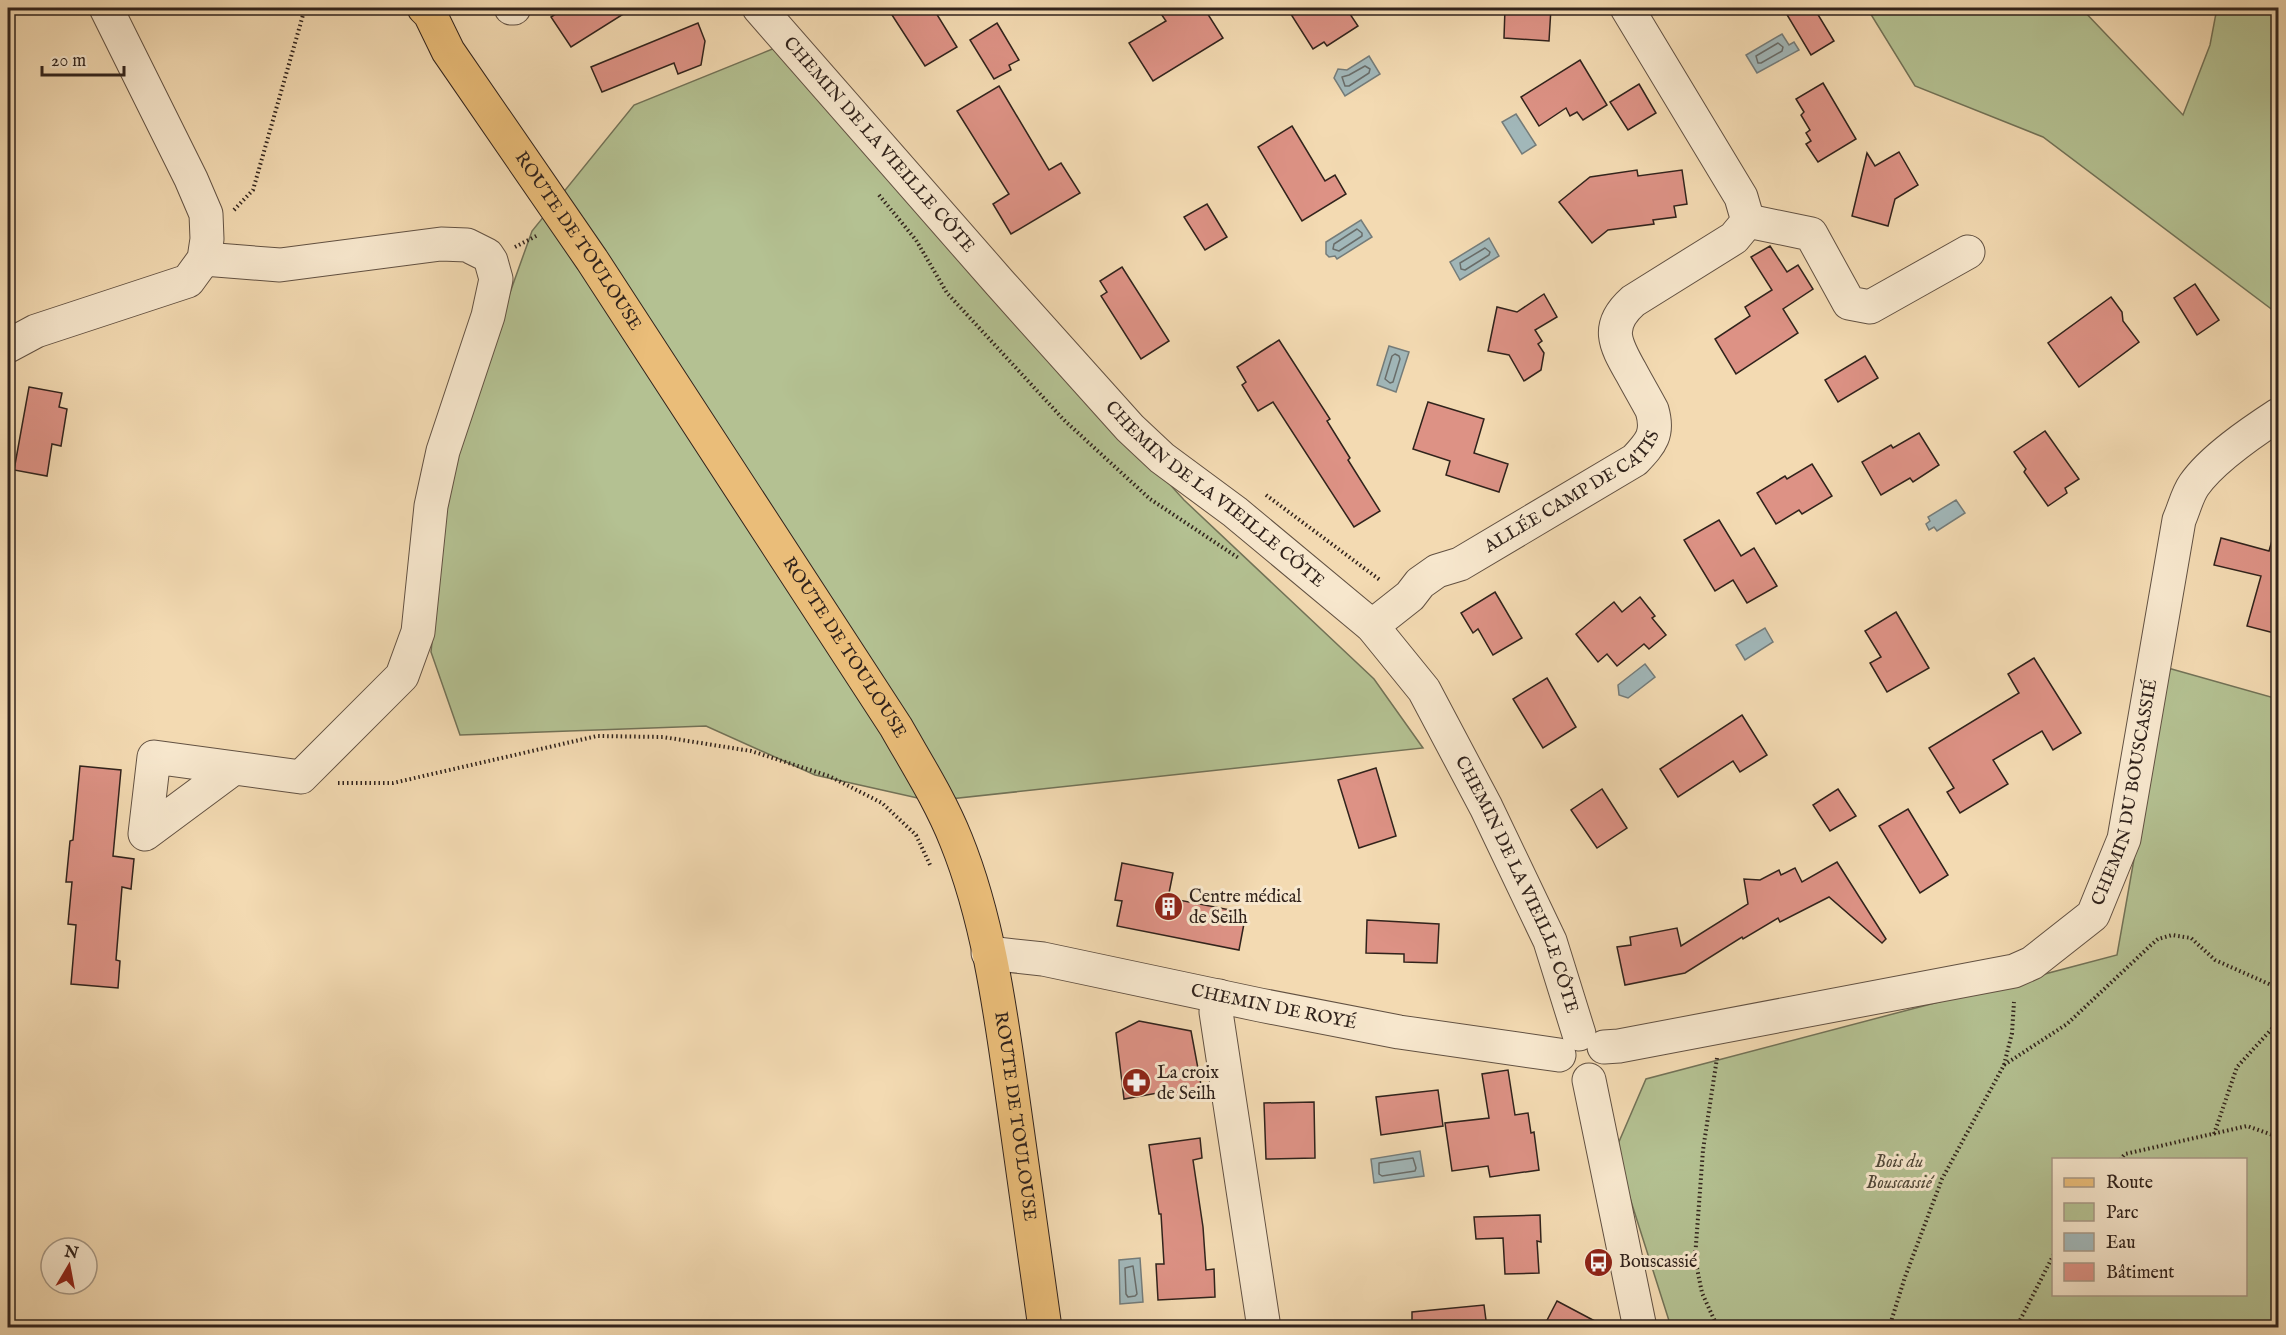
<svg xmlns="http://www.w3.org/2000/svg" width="2286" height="1335" viewBox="0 0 2286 1335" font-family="'IM FELL English',serif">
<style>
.green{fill:#b4c192;stroke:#727257;stroke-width:1.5;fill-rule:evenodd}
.water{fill:#a1b7b9;stroke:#747c7a;stroke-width:1.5}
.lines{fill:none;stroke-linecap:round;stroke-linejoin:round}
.shore{stroke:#696d6a;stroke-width:1.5}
.building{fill:#dd9285;stroke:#31231c;stroke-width:1.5}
.minor-casing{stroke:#625142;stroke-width:35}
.major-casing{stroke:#31231c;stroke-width:35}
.path{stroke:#31231c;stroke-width:4;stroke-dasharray:1.5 3;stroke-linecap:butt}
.minor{stroke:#f7e7cd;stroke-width:33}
.major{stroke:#eabd79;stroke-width:33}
.labels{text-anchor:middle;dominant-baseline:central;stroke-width:6;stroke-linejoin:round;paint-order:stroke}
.street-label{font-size:18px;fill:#31231c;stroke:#f7e7cd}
.poi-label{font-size:18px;fill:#31231c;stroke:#f7e7cd;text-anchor:start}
.park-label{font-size:18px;font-style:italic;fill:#524a3a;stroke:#f7e7cd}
</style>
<rect width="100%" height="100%" fill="#f3dab2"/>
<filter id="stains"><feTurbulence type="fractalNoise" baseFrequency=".00333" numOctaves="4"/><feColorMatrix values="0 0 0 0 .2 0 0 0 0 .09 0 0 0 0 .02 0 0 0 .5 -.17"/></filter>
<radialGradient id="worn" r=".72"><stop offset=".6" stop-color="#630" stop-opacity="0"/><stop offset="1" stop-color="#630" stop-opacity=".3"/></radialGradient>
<!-- green -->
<g class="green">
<path d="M 1867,8 L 2081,8 L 2183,115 L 2210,45 L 2217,8 L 2278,8 L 2278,314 L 2043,137 L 1915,86 Z"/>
<path d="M 775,48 L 1184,500 L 1374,679 L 1423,748 L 931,801 L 815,775 L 706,726 L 460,735 L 431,652 L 450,461 L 532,231 L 634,105 Z"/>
<path d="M 2168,668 L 2278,699 L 2278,1327 L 1671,1327 L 1615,1151 L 1646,1079 L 2117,955 ZM 2054,1160 L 2246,1160 L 2246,1294 L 2054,1294 Z"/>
</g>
<!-- water -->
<g class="water">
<path d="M 1782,34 L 1789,45 L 1794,42 L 1799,50 L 1757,73 L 1746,55 Z"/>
<path d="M 1369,56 L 1380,74 L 1345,96 L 1334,78 L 1338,69 L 1347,70 Z"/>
<path d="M 1516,114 L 1536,145 L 1522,154 L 1502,122 Z"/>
<path d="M 1361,220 L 1372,237 L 1337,259 L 1335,256 L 1329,257 L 1326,254 L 1326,242 Z"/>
<path d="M 1489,238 L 1499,256 L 1460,280 L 1450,262 Z"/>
<path d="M 1389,346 L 1409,352 L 1396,392 L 1377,385 Z"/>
<path d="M 1956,500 L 1965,513 L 1937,531 L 1934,527 L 1929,530 L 1926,524 L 1930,521 L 1928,517 Z"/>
<path d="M 1765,628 L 1773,642 L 1745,660 L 1736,645 Z"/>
<path d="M 1645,664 L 1655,677 L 1628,698 L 1619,695 L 1618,685 Z"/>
<path d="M 1420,1151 L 1424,1176 L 1374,1183 L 1371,1159 Z"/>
<path d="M 1140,1258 L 1143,1302 L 1120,1304 L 1119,1260 Z"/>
</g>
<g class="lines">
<!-- shore -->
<g class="shore">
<path d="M 1778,43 L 1783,47 L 1782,51 L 1761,63 L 1758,63 L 1756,56 Z"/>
<path d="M 1365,66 L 1370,69 L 1369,73 L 1349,86 L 1345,86 L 1342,77 L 1349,75 Z"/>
<path d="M 1357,229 L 1362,233 L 1362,236 L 1339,251 L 1333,249 L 1334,244 Z"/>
<path d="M 1485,248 L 1490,252 L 1489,255 L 1465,270 L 1461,269 L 1460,263 Z"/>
<path d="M 1395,354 L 1399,356 L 1400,359 L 1393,382 L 1390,383 L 1385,379 L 1392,356 Z"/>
<path d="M 1413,1158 L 1416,1168 L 1415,1171 L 1382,1176 L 1379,1174 L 1379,1163 Z"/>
<path d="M 1133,1266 L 1137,1294 L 1135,1296 L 1128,1297 L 1126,1294 L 1125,1268 Z"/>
</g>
</g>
<!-- building -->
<g class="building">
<path d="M 565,8 L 633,8 L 571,47 L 551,17 Z"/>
<path d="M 905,8 L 933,8 L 957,47 L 925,66 L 892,15 Z"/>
<path d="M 1157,8 L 1204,8 L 1223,38 L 1153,81 L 1129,43 L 1166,21 Z"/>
<path d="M 1287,8 L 1311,12 L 1318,8 L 1346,8 L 1358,26 L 1327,46 L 1324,42 L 1313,49 Z"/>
<path d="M 1505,8 L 1551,8 L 1549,41 L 1504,38 Z"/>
<path d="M 1783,8 L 1814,8 L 1834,41 L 1811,55 Z"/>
<path d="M 698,23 L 705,41 L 701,65 L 678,74 L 674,63 L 602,92 L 591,67 Z"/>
<path d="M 997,23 L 1019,60 L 1009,65 L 1011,70 L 994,79 L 970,40 Z"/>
<path d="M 1580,60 L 1607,105 L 1583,120 L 1577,112 L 1570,116 L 1566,108 L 1539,126 L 1521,97 Z"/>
<path d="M 1823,83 L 1856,139 L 1818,162 L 1806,144 L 1811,141 L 1806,133 L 1810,130 L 1801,115 L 1804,112 L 1796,99 Z"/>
<path d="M 1639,84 L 1656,113 L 1628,130 L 1610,102 Z"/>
<path d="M 999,86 L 1049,170 L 1061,163 L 1080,193 L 1011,234 L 993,204 L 1009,194 L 957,111 Z"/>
<path d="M 1292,126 L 1325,181 L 1335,175 L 1346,194 L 1302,221 L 1258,147 Z"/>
<path d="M 1899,152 L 1918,185 L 1895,199 L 1888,226 L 1852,216 L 1867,153 L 1875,166 Z"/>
<path d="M 1637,170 L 1638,176 L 1682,170 L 1687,204 L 1674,206 L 1676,217 L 1653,220 L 1654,224 L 1608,230 L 1592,243 L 1559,202 L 1590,177 Z"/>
<path d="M 1207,204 L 1227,237 L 1205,250 L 1184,217 Z"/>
<path d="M 1770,246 L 1787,272 L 1798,265 L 1813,289 L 1783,309 L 1798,333 L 1736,374 L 1715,339 L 1750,316 L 1745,307 L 1772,290 L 1751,257 Z"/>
<path d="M 1122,267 L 1169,341 L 1141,359 L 1101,296 L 1107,292 L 1100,281 Z"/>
<path d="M 2195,284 L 2219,320 L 2197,335 L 2174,298 Z"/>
<path d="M 1544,294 L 1557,317 L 1535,330 L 1542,341 L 1538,344 L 1544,353 L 1541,370 L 1524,381 L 1509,355 L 1488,351 L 1497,307 L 1517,312 Z"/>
<path d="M 2111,297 L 2122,312 L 2123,321 L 2139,342 L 2079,387 L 2048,343 Z"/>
<path d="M 1279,340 L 1330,419 L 1327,421 L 1350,458 L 1348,460 L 1380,511 L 1354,527 L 1273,402 L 1258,411 L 1242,385 L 1246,382 L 1237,367 Z"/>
<path d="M 1865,356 L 1878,378 L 1838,402 L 1825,380 Z"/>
<path d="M 29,387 L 62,393 L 59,407 L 67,409 L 61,446 L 52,444 L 47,476 L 14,470 Z"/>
<path d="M 1428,402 L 1484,419 L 1474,453 L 1508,464 L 1499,492 L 1446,475 L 1450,461 L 1413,449 Z"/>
<path d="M 2045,431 L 2079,479 L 2065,488 L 2067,493 L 2048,506 L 2024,472 L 2026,469 L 2014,452 Z"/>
<path d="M 1919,433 L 1939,465 L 1913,482 L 1910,478 L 1881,495 L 1862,462 L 1891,445 L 1893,448 Z"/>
<path d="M 1812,464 L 1832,496 L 1802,514 L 1799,510 L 1776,524 L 1757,493 L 1785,476 L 1787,479 Z"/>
<path d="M 1719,520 L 1741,556 L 1754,548 L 1777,586 L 1747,603 L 1733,580 L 1715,591 L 1684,540 Z"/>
<path d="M 2273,537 L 2278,538 L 2278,634 L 2247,626 L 2261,576 L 2214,565 L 2221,538 L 2269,551 Z"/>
<path d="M 1495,592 L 1522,638 L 1493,655 L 1478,629 L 1473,633 L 1461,613 Z"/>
<path d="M 1640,597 L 1655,616 L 1652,618 L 1666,635 L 1649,649 L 1644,644 L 1617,666 L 1607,654 L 1598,662 L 1576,634 L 1614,602 L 1622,612 Z"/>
<path d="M 1896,612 L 1929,668 L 1887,692 L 1870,663 L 1881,657 L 1865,631 Z"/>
<path d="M 2034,658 L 2081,733 L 2053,750 L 2042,731 L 1993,760 L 2008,784 L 1960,813 L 1947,792 L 1954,788 L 1929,748 L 2019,693 L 2008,674 Z"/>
<path d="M 1547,678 L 1576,727 L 1543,748 L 1513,699 Z"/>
<path d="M 1742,715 L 1767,755 L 1740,772 L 1733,761 L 1678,797 L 1660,769 Z"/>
<path d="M 80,766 L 121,770 L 113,856 L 134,859 L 131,889 L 122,887 L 116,960 L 120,961 L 118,988 L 71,984 L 76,925 L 68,924 L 72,882 L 66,882 L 70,841 L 73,840 Z"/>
<path d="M 1376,768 L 1396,836 L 1359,848 L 1338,780 Z"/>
<path d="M 1602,789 L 1627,828 L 1597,848 L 1571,810 Z"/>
<path d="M 1838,789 L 1856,816 L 1830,831 L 1813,805 Z"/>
<path d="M 1908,809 L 1948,875 L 1920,893 L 1879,826 Z"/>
<path d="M 1837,862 L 1886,939 L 1882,943 L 1829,897 L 1780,922 L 1778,918 L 1743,939 L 1742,937 L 1685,973 L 1625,985 L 1617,947 L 1631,945 L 1630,937 L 1677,928 L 1681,946 L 1748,904 L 1744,879 L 1760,880 L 1779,870 L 1781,875 L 1795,868 L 1802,882 Z"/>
<path d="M 1122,863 L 1173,873 L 1168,898 L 1246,913 L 1239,950 L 1117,926 L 1122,901 L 1115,900 Z"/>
<path d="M 1367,920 L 1439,924 L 1437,963 L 1404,962 L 1404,954 L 1366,953 Z"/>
<path d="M 1139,1021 L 1191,1031 L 1202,1090 L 1175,1096 L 1174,1090 L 1124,1099 L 1116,1033 Z"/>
<path d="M 1508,1070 L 1515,1115 L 1528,1113 L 1531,1133 L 1534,1132 L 1539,1170 L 1490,1177 L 1488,1166 L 1452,1171 L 1445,1123 L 1489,1118 L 1482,1074 Z"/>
<path d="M 1438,1090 L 1443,1126 L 1381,1135 L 1376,1097 Z"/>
<path d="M 1314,1102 L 1315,1158 L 1266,1159 L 1264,1103 Z"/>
<path d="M 1200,1138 L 1202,1158 L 1193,1160 L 1203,1227 L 1206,1270 L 1214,1269 L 1215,1297 L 1158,1300 L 1156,1264 L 1164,1264 L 1161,1214 L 1159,1214 L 1149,1145 Z"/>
<path d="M 1540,1215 L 1541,1242 L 1537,1241 L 1539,1273 L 1505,1274 L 1503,1238 L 1476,1239 L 1474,1217 Z"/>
<path d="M 1557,1301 L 1608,1328 L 1543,1328 Z"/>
<path d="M 1484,1305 L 1487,1328 L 1412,1328 L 1412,1312 Z"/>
</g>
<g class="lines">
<defs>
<g id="minor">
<path d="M 511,8 L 514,8"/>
<path id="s1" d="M 759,8 L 999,282 L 1130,428 L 1162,458 L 1235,512 L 1372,626 L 1424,690 L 1486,807 L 1550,941 L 1579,1034"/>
<path d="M 1748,221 L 1811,234 L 1849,303 L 1870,307 L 1968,252"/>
<path d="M 204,259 L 280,265 L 441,244 L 467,245 L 487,255 L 491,261 L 496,279 L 488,316 L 443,451 L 431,506 L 418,632 L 402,676 L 301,777 L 154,757 L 145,834 L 234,768"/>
<path d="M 8,346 L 36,331 L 188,281 L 204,259 L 207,239 L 206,214 L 191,179 L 106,8"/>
<path id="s2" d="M 1372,626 L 1410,596 L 1420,583 L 1437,571 L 1460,564 L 1635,460 C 1651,443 1659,434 1652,410 C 1645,397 1638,385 1631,372 C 1615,344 1605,326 1633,301 L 1734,238 L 1748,221 L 1741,197 L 1627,8"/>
<path id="s3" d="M 988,953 L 1043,959 L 1260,1005 L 1399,1032 L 1559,1055"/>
<path d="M 1219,996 L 1216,1012 L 1264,1328"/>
<path id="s4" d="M 1604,1047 L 1619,1046 L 2014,971 L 2032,963 L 2093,915 L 2124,839 L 2179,520 C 2184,509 2187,495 2194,485 C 2212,459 2252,432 2278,415"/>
<path d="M 1589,1080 L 1640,1328"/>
</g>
<g id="major">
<path id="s5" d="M 424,8 L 430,14 L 448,51 L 592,260 L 896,727 C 917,764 940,800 956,840 C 988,919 1000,1008 1012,1093 C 1023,1171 1034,1249 1045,1328"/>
</g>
</defs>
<!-- minor casing -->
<use href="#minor" class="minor-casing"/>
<!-- major casing -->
<use href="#major" class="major-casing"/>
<!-- path -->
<g class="path">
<path d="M 879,195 L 916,240 L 947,293 L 1064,420 L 1150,499 L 1240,559"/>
<path d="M 234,210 L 253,190 L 305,8"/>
<path d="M 515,247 L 538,235"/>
<path d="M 1266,495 L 1380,580"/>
<path d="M 338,783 L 393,783 L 597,736 L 663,737 L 751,751 L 829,776 L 882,803 L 916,835 L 931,867"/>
<path d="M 1717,1058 L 1703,1150 L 1695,1258 L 1702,1293 L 1718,1328"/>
<path d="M 2004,1065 L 2067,1024 L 2151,945 L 2158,939 L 2172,935 L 2191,938 L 2215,960 L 2278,988"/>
<path d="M 2214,1134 L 2237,1067 L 2278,1022"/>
<path d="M 2120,1160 L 2125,1154 L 2247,1126 L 2278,1137"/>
<path d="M 1889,1328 L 1905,1277 L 1942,1179 L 2004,1065 L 2012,1033 L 2014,1002"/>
<path d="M 2016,1328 L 2054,1254"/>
</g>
<!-- minor -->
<use href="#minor" class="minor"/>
<!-- major -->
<use href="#major" class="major"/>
</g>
<!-- icons -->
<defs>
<symbol id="building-disc" viewBox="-11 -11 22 22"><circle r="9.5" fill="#8f2418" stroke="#f7e7cd"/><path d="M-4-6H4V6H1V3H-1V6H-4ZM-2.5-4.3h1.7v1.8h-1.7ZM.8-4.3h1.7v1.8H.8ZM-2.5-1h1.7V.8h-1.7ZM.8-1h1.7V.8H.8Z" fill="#fff"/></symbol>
<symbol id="pharmacy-disc" viewBox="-11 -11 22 22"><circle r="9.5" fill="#8f2418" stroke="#f7e7cd"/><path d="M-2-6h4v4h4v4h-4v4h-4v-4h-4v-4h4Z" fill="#fff"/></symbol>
<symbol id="bus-disc" viewBox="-11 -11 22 22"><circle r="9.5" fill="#8f2418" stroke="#f7e7cd"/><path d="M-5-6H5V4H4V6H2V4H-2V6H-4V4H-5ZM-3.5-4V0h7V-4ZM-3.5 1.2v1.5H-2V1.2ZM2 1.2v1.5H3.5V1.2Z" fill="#fff"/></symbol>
</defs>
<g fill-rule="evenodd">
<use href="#building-disc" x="1152" y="890" width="33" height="33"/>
<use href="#pharmacy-disc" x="1120" y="1066" width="33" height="33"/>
<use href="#bus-disc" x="1582" y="1246" width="33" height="33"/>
</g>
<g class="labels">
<!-- street labels -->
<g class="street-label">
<text stroke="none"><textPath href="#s1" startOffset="182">CHEMIN DE LA VIEILLE CÔTE</textPath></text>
<text stroke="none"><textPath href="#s5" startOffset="280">ROUTE DE TOULOUSE</textPath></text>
<text stroke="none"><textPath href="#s2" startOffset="244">ALLÉE CAMP DE CATIS</textPath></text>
<text stroke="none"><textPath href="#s1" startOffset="668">CHEMIN DE LA VIEILLE CÔTE</textPath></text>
<text stroke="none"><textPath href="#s5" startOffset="766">ROUTE DE TOULOUSE</textPath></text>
<text stroke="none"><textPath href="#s4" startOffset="642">CHEMIN DU BOUSCASSIÉ</textPath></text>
<text stroke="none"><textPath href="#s1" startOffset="1172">CHEMIN DE LA VIEILLE CÔTE</textPath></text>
<text stroke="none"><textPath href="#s3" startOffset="291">CHEMIN DE ROYÉ</textPath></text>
<text stroke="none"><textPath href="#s5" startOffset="1272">ROUTE DE TOULOUSE</textPath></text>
</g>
<!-- poi labels -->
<g class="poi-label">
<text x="1189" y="897">Centre médical<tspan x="1189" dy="21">de Seilh</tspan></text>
<text x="1157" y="1073">La croix<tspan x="1157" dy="21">de Seilh</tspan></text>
<text x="1619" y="1262">Bouscassié</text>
</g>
<!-- park labels -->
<g class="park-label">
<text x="1899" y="1162">Bois du<tspan x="1899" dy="21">Bouscassié</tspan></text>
</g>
</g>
<!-- margin -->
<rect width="2286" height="1335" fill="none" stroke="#f3dab2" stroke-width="30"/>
<rect x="9" y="9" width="2268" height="1317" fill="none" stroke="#31231c" stroke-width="3"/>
<rect x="15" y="15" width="2256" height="1305" fill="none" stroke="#31231c" stroke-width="1.5"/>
<!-- legend -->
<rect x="2052" y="1158" width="195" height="138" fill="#f7e7cd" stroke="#a89986" stroke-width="1.5"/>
<rect x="2064" y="1178" width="30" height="9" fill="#eabd79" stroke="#a89986" stroke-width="1.5"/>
<text x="2106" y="1188" font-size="18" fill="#31231c">Route</text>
<rect x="2064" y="1203" width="30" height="18" fill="#b4c192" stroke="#a89986" stroke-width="1.5"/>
<text x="2106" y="1218" font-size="18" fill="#31231c">Parc</text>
<rect x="2064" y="1233" width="30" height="18" fill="#a1b7b9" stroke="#a89986" stroke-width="1.5"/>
<text x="2106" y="1248" font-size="18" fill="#31231c">Eau</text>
<rect x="2064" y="1263" width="30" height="18" fill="#dd9285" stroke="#a89986" stroke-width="1.5"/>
<text x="2106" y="1278" font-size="18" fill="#31231c">Bâtiment</text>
<!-- north arrow -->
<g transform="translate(69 1266) rotate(10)"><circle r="28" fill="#f7e7cd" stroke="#a89986" stroke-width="1.5"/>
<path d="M0-4.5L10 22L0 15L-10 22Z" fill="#8f2418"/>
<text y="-9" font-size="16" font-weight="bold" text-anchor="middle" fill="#31231c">N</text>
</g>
<!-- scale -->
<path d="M42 66v9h82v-9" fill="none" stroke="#31231c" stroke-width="3"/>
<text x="51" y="66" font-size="18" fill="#31231c" stroke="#f7e7cd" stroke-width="4.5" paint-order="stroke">20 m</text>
<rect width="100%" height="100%" filter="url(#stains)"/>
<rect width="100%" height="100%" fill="url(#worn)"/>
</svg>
